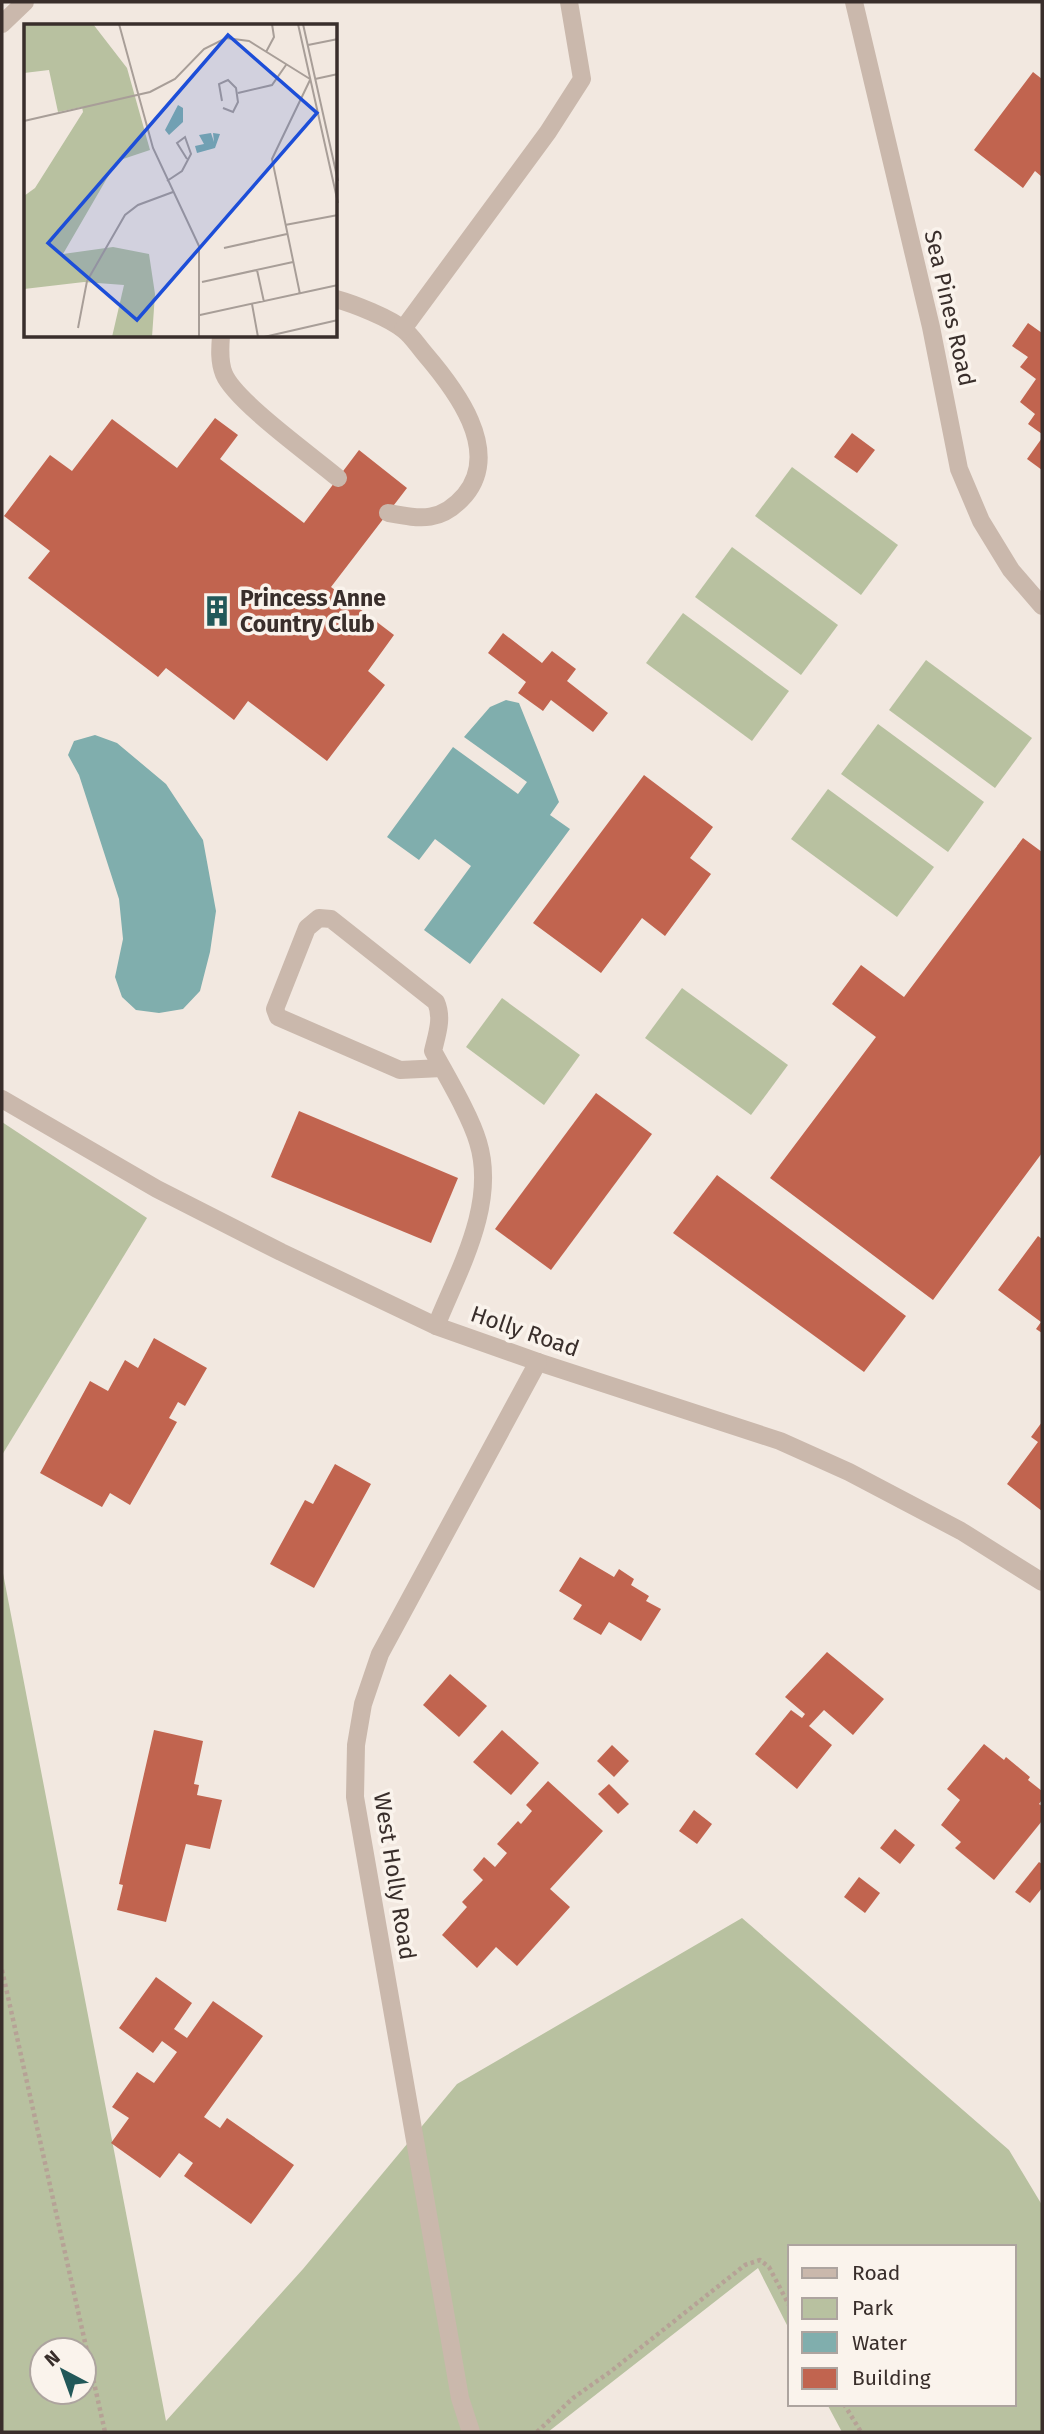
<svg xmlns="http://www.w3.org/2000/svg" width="1044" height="2434" viewBox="0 0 1044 2434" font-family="'Fira Sans',sans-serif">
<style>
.green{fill:#b8c1a0;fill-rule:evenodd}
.water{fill:#80aead}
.building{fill:#c1644f}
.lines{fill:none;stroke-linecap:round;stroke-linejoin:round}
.path{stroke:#b6a296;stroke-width:4.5;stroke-dasharray:3.5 3.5;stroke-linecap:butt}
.minor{stroke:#cab8ac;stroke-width:18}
.labels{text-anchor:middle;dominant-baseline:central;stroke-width:7;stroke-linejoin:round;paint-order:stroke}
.street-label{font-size:23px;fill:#392e2b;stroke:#faf3ec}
.poi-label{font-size:23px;font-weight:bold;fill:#392e2b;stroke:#faf3ec;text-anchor:start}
.inset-road{fill:none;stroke:#a89e98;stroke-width:2}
.view{fill:#1d4ed8;fill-opacity:0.15;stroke:#1d4ed8;stroke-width:3.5}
.inset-edge{fill:none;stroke:#392e2b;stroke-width:3.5}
</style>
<rect width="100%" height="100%" fill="#f2e8e0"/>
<!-- green -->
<g class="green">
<path d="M 792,467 L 898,545 L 861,595 L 755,516 Z"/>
<path d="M 732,547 L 838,625 L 801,675 L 695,597 Z"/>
<path d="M 683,613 L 789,691 L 752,741 L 646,663 Z"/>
<path d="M 926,660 L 1032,738 L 995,788 L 889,710 Z"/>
<path d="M 878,724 L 984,802 L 948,852 L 841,774 Z"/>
<path d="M 828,789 L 934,867 L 897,917 L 791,839 Z"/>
<path d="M 682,988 L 788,1065 L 751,1115 L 645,1038 Z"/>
<path d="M 502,998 L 580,1055 L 544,1105 L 466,1047 Z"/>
<path d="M 2,1122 L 147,1218 L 2,1455 Z"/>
<path d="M 2,1568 L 166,2421 L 303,2269 L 457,2084 L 742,1918 L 1009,2150 L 1042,2205 L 1042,2432 L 842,2432 L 827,2404 L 1014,2404 L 1014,2247 L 790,2247 L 790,2331 L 758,2268 L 548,2432 L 2,2432 ZM 42,2350 L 84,2350 L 84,2392 L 42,2392 Z"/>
</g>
<!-- water -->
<g class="water">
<path d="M 506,700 L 519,703 L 559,802 L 550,815 L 570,829 L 470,964 L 424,930 L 471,866 L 435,839 L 419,860 L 387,837 L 453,747 L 518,794 L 527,782 L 464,737 L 490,707 Z"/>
<path d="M 95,735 L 117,743 L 166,784 L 203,840 L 216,911 L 210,952 L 200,991 L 183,1009 L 159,1013 L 136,1010 L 122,997 L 115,977 L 123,939 L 119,899 L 79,775 L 68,755 L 74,741 Z"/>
</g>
<!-- building -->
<g class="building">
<path d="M 1033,72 L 1042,79 L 1042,177 L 1035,171 L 1023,188 L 974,150 Z"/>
<path d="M 1028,323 L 1042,333 L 1042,434 L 1028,424 L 1035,414 L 1020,402 L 1036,379 L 1020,367 L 1028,357 L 1012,346 Z"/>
<path d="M 215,418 L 238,435 L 220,459 L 304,523 L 359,450 L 407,488 L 331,587 L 394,635 L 368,671 L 385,685 L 327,761 L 248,701 L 234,720 L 166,668 L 158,677 L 28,578 L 50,551 L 4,516 L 50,455 L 72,471 L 112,419 L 177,468 Z"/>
<path d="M 852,433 L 875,450 L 857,473 L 834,457 Z"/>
<path d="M 1042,438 L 1042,470 L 1027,459 Z"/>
<path d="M 503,633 L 542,663 L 552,651 L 576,669 L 567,681 L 608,713 L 593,732 L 551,700 L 543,711 L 518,693 L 526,682 L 488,653 Z"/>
<path d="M 644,775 L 713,827 L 690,858 L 711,874 L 665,936 L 642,918 L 601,973 L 533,923 Z"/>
<path d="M 1023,838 L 1042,852 L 1042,1153 L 933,1300 L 770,1178 L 876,1037 L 832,1004 L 861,965 L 904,997 Z"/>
<path d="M 596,1093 L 652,1134 L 551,1270 L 495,1229 Z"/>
<path d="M 299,1111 L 458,1178 L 431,1243 L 271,1177 Z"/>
<path d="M 717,1175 L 906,1316 L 864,1372 L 673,1233 Z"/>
<path d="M 1038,1236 L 1042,1239 L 1042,1333 L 1036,1329 L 1041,1322 L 998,1290 Z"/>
<path d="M 154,1338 L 207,1368 L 185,1406 L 178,1402 L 169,1418 L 177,1422 L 130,1505 L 110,1493 L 102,1507 L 40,1473 L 90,1381 L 108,1391 L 125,1360 L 138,1368 Z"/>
<path d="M 1042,1422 L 1042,1511 L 1007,1484 L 1038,1442 L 1031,1437 Z"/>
<path d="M 335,1464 L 371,1484 L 314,1588 L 270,1564 L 305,1500 L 313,1504 Z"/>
<path d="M 580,1557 L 614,1577 L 619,1569 L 634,1579 L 631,1585 L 649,1596 L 646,1601 L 661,1609 L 641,1641 L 609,1622 L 601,1635 L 573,1619 L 582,1605 L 559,1591 Z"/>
<path d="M 827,1652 L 884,1699 L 853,1735 L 824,1710 L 809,1726 L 832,1745 L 797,1789 L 755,1754 L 791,1710 L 802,1718 L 805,1714 L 785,1697 Z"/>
<path d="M 450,1674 L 487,1706 L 459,1737 L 423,1705 Z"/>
<path d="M 154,1730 L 203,1741 L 194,1784 L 199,1785 L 197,1795 L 222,1800 L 210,1849 L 186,1844 L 166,1922 L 117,1910 L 123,1885 L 119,1884 Z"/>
<path d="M 502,1730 L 539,1763 L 511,1795 L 473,1762 Z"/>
<path d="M 984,1744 L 1004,1760 L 1006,1757 L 1030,1777 L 1028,1780 L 1042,1791 L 1042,1800 L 1039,1804 L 1042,1806 L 1042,1821 L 994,1880 L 955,1848 L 961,1842 L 941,1825 L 960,1800 L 947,1789 Z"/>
<path d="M 612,1745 L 629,1761 L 614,1777 L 597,1761 Z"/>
<path d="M 548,1781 L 603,1831 L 550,1889 L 570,1907 L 517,1966 L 496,1947 L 477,1968 L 442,1935 L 467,1907 L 462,1902 L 483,1880 L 473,1870 L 484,1857 L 495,1867 L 507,1853 L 497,1844 L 518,1821 L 521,1824 L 532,1811 L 526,1805 Z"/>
<path d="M 609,1784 L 629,1804 L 618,1814 L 598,1794 Z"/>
<path d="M 694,1810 L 712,1824 L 697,1844 L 679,1831 Z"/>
<path d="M 895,1829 L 915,1845 L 900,1864 L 880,1848 Z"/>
<path d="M 1039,1862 L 1042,1864 L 1042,1888 L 1030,1903 L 1015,1892 Z"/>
<path d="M 859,1877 L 880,1893 L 865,1913 L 844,1897 Z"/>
<path d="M 156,1977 L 192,2003 L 174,2029 L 187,2038 L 213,2001 L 263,2036 L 204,2117 L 220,2128 L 227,2118 L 294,2165 L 251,2224 L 184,2176 L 193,2163 L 179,2153 L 160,2178 L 111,2143 L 129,2118 L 112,2107 L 137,2072 L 154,2083 L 177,2052 L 162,2041 L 153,2053 L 119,2028 Z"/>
</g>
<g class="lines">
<!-- path -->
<g class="path">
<path d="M 2,1970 L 105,2432"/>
<path d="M 844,2404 L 861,2432"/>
<path d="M 537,2432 L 573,2398 L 610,2372 L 745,2265 L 760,2260 L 769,2267 L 790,2307"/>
</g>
<!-- minor -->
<g class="minor">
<path d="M 854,2 L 931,327 L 959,469 L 981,521 L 1011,570 L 1042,606"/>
<path d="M 2,24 L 25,2"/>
<path d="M 336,299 C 354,304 390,318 404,330 C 412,336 418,346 425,354 C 455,389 502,450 465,495 C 441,523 421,519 388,513"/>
<path d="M 403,329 L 548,132 L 582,79 L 569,2"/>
<path d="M 221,336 C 220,348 219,362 224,374 C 235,401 312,456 338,478"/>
<path d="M 2,1099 L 157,1189 L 281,1252 L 436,1326 L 538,1362 L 780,1441 L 849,1472 L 961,1531 L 1042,1582"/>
<path d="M 436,1326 C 459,1269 497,1204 478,1142 C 470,1115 447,1077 433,1051 C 437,1034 443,1018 436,1002 L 331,919 L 319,918 L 307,928 L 275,1009 L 278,1017 L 400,1070 L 442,1068"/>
<path d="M 471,2432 L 460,2398 L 355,1797 L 356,1745 L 363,1704 L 380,1654 L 538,1362"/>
</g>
</g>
<!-- icons -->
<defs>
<symbol id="building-bare" viewBox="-9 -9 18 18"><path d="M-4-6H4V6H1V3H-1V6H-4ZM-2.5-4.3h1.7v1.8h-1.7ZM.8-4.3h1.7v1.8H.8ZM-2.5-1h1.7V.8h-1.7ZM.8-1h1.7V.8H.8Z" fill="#225859" stroke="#faf3ec" stroke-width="2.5" paint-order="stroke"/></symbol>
</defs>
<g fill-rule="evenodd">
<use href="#building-bare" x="195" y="589" width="44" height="44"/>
</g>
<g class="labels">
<!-- street labels -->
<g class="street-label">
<text transform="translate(950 308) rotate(77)">Sea Pines Road</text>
<text transform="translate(525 1331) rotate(19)">Holly Road</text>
<text transform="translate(395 1876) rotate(81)">West Holly Road</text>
</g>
<!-- poi labels -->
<g class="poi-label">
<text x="240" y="598">Princess Anne<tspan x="240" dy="26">Country Club</tspan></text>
</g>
</g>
<!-- overview -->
<g transform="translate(24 24)">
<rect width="313" height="313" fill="#f2e8e0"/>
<path d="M 0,0 L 69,0 L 103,44 L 126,126 L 93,137 L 39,230 L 89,223 L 125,230 L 131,270 L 128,313 L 88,313 L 100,261 L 60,258 L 0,265 L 0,172 L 11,164 L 59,88 L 58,83 L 34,88 L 25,46 L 0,49 Z" fill="#b8c1a0"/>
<path d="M 154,81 L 159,84 L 159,98 L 145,111 L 141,106 ZM 187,109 L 190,118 L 189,109 L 196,110 L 191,124 L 173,129 L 171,122 L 180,120 L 175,111 Z" fill="#80aead"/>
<path class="inset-road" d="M 95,0 L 129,124 L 175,222 L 175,313M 274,0 L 314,179M 279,0 L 314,157M 284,21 L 314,15M 242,28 L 250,13 L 248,0M 291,55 L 314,50M 214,69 L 248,61 L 262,41M 198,77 L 195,60 L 204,56 L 212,64 L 214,78 L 209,88 L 199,84M 0,97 L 126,68 L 151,55 L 180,25 L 202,14 L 225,17 L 286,55M 143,157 L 158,147 L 167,130 L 161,113 L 153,119 L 163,135M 261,201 L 314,191M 200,224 L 263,210M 233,246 L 240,278M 178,258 L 269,238M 276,270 L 248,135 L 286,56M 228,280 L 234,313M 176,291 L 314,261M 54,304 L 63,257 L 101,191 L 114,181 L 149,168M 240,313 L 314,296"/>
<path class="view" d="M 204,11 L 293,89 L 113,296 L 24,219 Z"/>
<rect width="313" height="313" class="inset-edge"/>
</g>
<!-- border -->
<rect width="1044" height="2434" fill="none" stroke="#392e2b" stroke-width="7"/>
<!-- legend -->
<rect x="788" y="2245" width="228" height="161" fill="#faf3ec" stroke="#ada49f" stroke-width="2"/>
<rect x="802" y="2268" width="35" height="10" fill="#cab8ac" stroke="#ada49f" stroke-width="2"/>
<text x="852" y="2280" font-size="21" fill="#392e2b">Road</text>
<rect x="802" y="2298" width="35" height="21" fill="#b8c1a0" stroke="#ada49f" stroke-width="2"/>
<text x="852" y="2315" font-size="21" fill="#392e2b">Park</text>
<rect x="802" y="2332" width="35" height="21" fill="#80aead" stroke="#ada49f" stroke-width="2"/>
<text x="852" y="2350" font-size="21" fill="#392e2b">Water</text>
<rect x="802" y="2368" width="35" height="21" fill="#c1644f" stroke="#ada49f" stroke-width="2"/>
<text x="852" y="2385" font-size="21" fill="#392e2b">Building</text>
<!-- north arrow -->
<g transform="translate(63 2371) rotate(319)"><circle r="33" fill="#faf3ec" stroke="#ada49f" stroke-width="2"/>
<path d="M0-5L12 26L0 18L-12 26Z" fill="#225859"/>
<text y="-10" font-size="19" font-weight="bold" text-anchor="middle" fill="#392e2b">N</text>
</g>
</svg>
